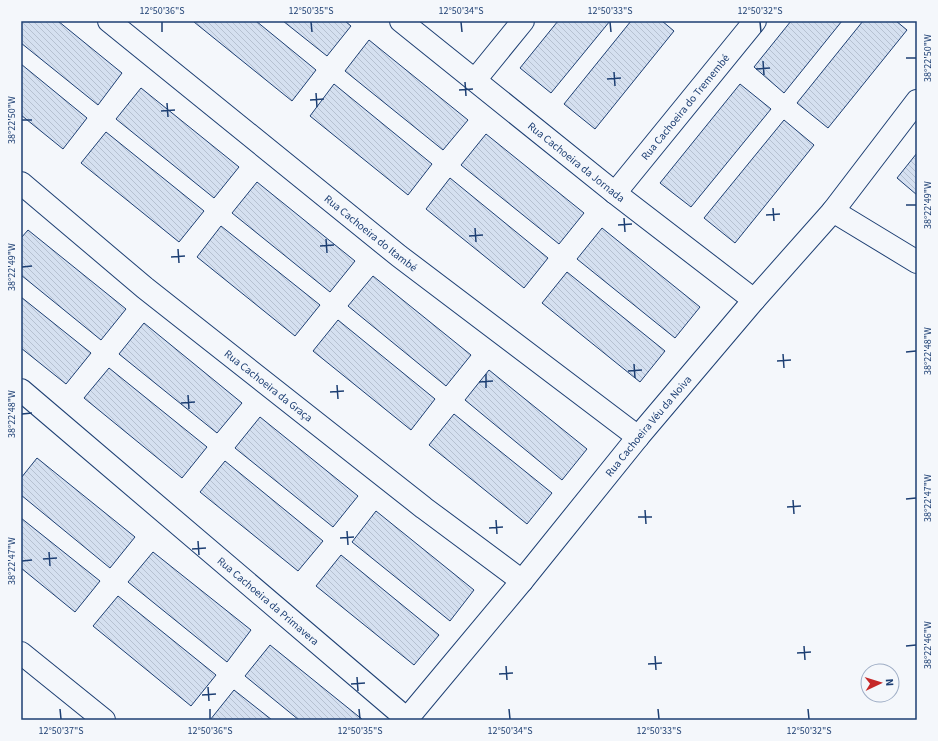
<svg xmlns="http://www.w3.org/2000/svg" width="938" height="741" viewBox="0 0 938 741" font-family="'Source Sans 3',sans-serif">
<style>
.building{fill:url(#building-back-hatch);stroke:#1d3f73}
.lines{fill:none;stroke-linecap:round;stroke-linejoin:round}
.minor-casing{stroke:#1d3f73;stroke-width:24}
.minor{stroke:#f4f7fb;stroke-width:22}
.ticks{fill:none;stroke:#1d3f73;stroke-width:1.5}
.labels{text-anchor:middle;dominant-baseline:central;stroke-width:3;stroke-linejoin:round;paint-order:stroke}
.street-label{font-size:11px;fill:#1d3f73;stroke:#f4f7fb}
.neatline{fill:none;stroke:#1d3f73;stroke-width:1.5}
.ticks-label{font-size:10px;text-anchor:middle;fill:#1d3f73}
</style>
<defs>
<pattern id="building-back-hatch" width="6" height="6" patternUnits="userSpaceOnUse"><rect width="6" height="6" fill="#d5e0f0"/><path d="M-1 5l2 2M0 0l6 6M5-1l2 2" fill="none" stroke="#b6c1d1"/></pattern>
</defs>
<rect width="100%" height="100%" fill="#f4f7fb"/>
<!-- building -->
<g class="building">
<path d="M 21,21 L 58,21 L 122,73 L 98,105 L 21,43 Z"/>
<path d="M 194,21 L 256,21 L 316,70 L 292,101 L 194,22 Z"/>
<path d="M 283,21 L 345,21 L 351,26 L 327,56 Z"/>
<path d="M 558,21 L 610,21 L 551,93 L 520,68 Z"/>
<path d="M 631,21 L 662,21 L 674,31 L 595,129 L 564,104 Z"/>
<path d="M 791,21 L 842,21 L 784,93 L 754,67 Z"/>
<path d="M 863,21 L 896,21 L 907,30 L 828,128 L 797,103 Z"/>
<path d="M 369,40 L 468,120 L 443,150 L 345,71 Z"/>
<path d="M 21,64 L 87,118 L 63,149 L 21,115 Z"/>
<path d="M 334,84 L 432,164 L 408,195 L 310,116 Z"/>
<path d="M 740,84 L 771,109 L 691,207 L 660,183 Z"/>
<path d="M 141,88 L 239,167 L 214,198 L 116,119 Z"/>
<path d="M 784,120 L 814,145 L 735,243 L 704,218 Z"/>
<path d="M 106,132 L 204,211 L 179,242 L 81,163 Z"/>
<path d="M 486,134 L 584,213 L 559,244 L 461,165 Z"/>
<path d="M 917,153 L 917,195 L 897,178 Z"/>
<path d="M 450,178 L 548,258 L 524,288 L 426,209 Z"/>
<path d="M 257,182 L 355,261 L 330,292 L 232,213 Z"/>
<path d="M 221,226 L 320,305 L 295,336 L 197,257 Z"/>
<path d="M 602,228 L 700,307 L 675,338 L 577,259 Z"/>
<path d="M 28,230 L 126,309 L 101,340 L 21,275 L 21,238 Z"/>
<path d="M 567,272 L 665,351 L 640,382 L 542,303 Z"/>
<path d="M 373,276 L 471,355 L 446,386 L 348,306 Z"/>
<path d="M 21,297 L 91,353 L 66,384 L 21,348 Z"/>
<path d="M 338,320 L 435,399 L 411,430 L 313,351 Z"/>
<path d="M 144,323 L 242,403 L 217,433 L 119,354 Z"/>
<path d="M 109,368 L 207,447 L 182,478 L 84,398 Z"/>
<path d="M 489,370 L 587,449 L 562,480 L 465,400 Z"/>
<path d="M 454,414 L 552,493 L 527,524 L 429,445 Z"/>
<path d="M 260,417 L 358,496 L 333,527 L 235,448 Z"/>
<path d="M 37,458 L 135,537 L 110,568 L 21,495 L 21,478 Z"/>
<path d="M 225,461 L 323,541 L 298,571 L 200,492 Z"/>
<path d="M 376,511 L 474,590 L 450,621 L 352,542 Z"/>
<path d="M 21,518 L 100,581 L 75,612 L 21,568 Z"/>
<path d="M 153,552 L 251,630 L 227,662 L 128,582 Z"/>
<path d="M 341,555 L 439,635 L 414,665 L 316,586 Z"/>
<path d="M 118,596 L 216,675 L 191,706 L 93,626 Z"/>
<path d="M 270,645 L 363,720 L 299,720 L 245,676 Z"/>
<path d="M 234,690 L 272,720 L 210,720 Z"/>
</g>
<g class="lines">
<defs>
<g id="minor">
<path id="s1" d="M 109,21 L 399,256 L 638,437"/>
<path id="s2" d="M 401,21 L 615,193 L 754,300"/>
<path d="M 475,80 L 523,21"/>
<path id="s3" d="M 21,183 L 145,288 L 424,508 L 522,581"/>
<path id="s4" d="M 615,193 L 755,21"/>
<path d="M 833,211 L 917,262"/>
<path id="s5" d="M 21,390 L 407,719"/>
<path d="M 21,653 L 104,720"/>
<path id="s6" d="M 406,720 L 522,581 L 638,437 L 754,300 L 833,211 L 917,101"/>
</g>
</defs>
<!-- minor casing -->
<use href="#minor" class="minor-casing"/>
<!-- minor -->
<use href="#minor" class="minor"/>
</g>
<!-- ticks -->
<path class="ticks" d="M 162,22 L 162,32M 311,22 L 312,32M 461,22 L 462,32M 610,22 L 611,32M 760,22 L 761,32M 906,58 L 916,58M 763,61 L 764,75M 756,69 L 770,68M 614,72 L 615,86M 607,79 L 621,78M 465,82 L 466,96M 459,90 L 473,89M 316,93 L 317,107M 310,100 L 324,99M 167,103 L 168,117M 161,111 L 175,110M 22,120 L 32,120M 906,205 L 916,205M 773,208 L 774,221M 766,215 L 780,214M 624,218 L 625,232M 618,225 L 632,224M 475,228 L 476,242M 469,236 L 483,235M 326,239 L 327,253M 320,246 L 334,245M 178,249 L 179,263M 171,257 L 185,256M 22,267 L 32,266M 906,352 L 916,351M 783,354 L 784,368M 777,361 L 791,360M 634,364 L 635,378M 628,371 L 642,370M 486,374 L 486,388M 479,382 L 493,381M 337,385 L 338,399M 330,392 L 344,391M 188,395 L 189,409M 181,403 L 195,402M 22,414 L 32,413M 906,499 L 916,498M 793,500 L 794,514M 787,507 L 801,506M 645,510 L 646,524M 638,517 L 652,517M 496,520 L 497,534M 489,528 L 503,527M 347,531 L 348,545M 340,538 L 354,537M 198,541 L 199,555M 192,549 L 206,548M 49,552 L 50,566M 43,559 L 57,558M 22,561 L 32,560M 804,646 L 805,660M 906,646 L 916,645M 797,653 L 811,652M 655,656 L 656,670M 648,664 L 662,663M 506,666 L 507,680M 499,674 L 513,673M 357,677 L 358,691M 351,684 L 365,683M 208,687 L 209,701M 202,695 L 216,694M 60,709 L 61,719M 210,709 L 210,719M 359,709 L 360,719M 509,709 L 510,719M 658,709 L 659,719M 808,709 L 809,719"/>
<g class="labels">
<!-- street labels -->
<g class="street-label">
<text stroke="none"><textPath href="#s4" startOffset="111">Rua Cachoeira do Tremembé</textPath></text>
<text stroke="none"><textPath href="#s2" startOffset="225">Rua Cachoeira da Jornada</textPath></text>
<text stroke="none"><textPath href="#s1" startOffset="337">Rua Cachoeira do Itambé</textPath></text>
<text stroke="none"><textPath href="#s3" startOffset="320">Rua Cachoeira da Graça</textPath></text>
<text stroke="none"><textPath href="#s6" startOffset="381">Rua Cachoeira Véu da Noiva</textPath></text>
<text stroke="none"><textPath href="#s5" startOffset="325">Rua Cachoeira da Primavera</textPath></text>
</g>
</g>
<!-- border -->
<rect width="938" height="741" fill="none" stroke="#f4f7fb" stroke-width="44"/>
<!-- north arrow -->
<g transform="translate(880 683) rotate(86)"><circle r="19" fill="#f4f7fb" stroke="#9eadc5"/>
<path d="M0-3L7 15L0 10L-7 15Z" fill="#c62828"/>
<text y="-6" font-size="11" font-weight="bold" text-anchor="middle" fill="#1d3f73">N</text>
</g>
<rect x="22" y="22" width="894" height="697" class="neatline"/>
<g class="ticks-label">
<text x="162" y="14">12°50'36"S</text>
<text x="311" y="14">12°50'35"S</text>
<text x="461" y="14">12°50'34"S</text>
<text x="610" y="14">12°50'33"S</text>
<text x="760" y="14">12°50'32"S</text>
<text transform="translate(927 58) rotate(-90)" y="4">38°22'50"W</text>
<text transform="translate(11 120) rotate(-90)" y="4">38°22'50"W</text>
<text transform="translate(927 205) rotate(-90)" y="4">38°22'49"W</text>
<text transform="translate(11 267) rotate(-90)" y="4">38°22'49"W</text>
<text transform="translate(927 351) rotate(-90)" y="4">38°22'48"W</text>
<text transform="translate(11 414) rotate(-90)" y="4">38°22'48"W</text>
<text transform="translate(927 498) rotate(-90)" y="4">38°22'47"W</text>
<text transform="translate(11 561) rotate(-90)" y="4">38°22'47"W</text>
<text transform="translate(927 645) rotate(-90)" y="4">38°22'46"W</text>
<text x="61" y="734">12°50'37"S</text>
<text x="210" y="734">12°50'36"S</text>
<text x="360" y="734">12°50'35"S</text>
<text x="510" y="734">12°50'34"S</text>
<text x="659" y="734">12°50'33"S</text>
<text x="809" y="734">12°50'32"S</text>
</g>
</svg>
